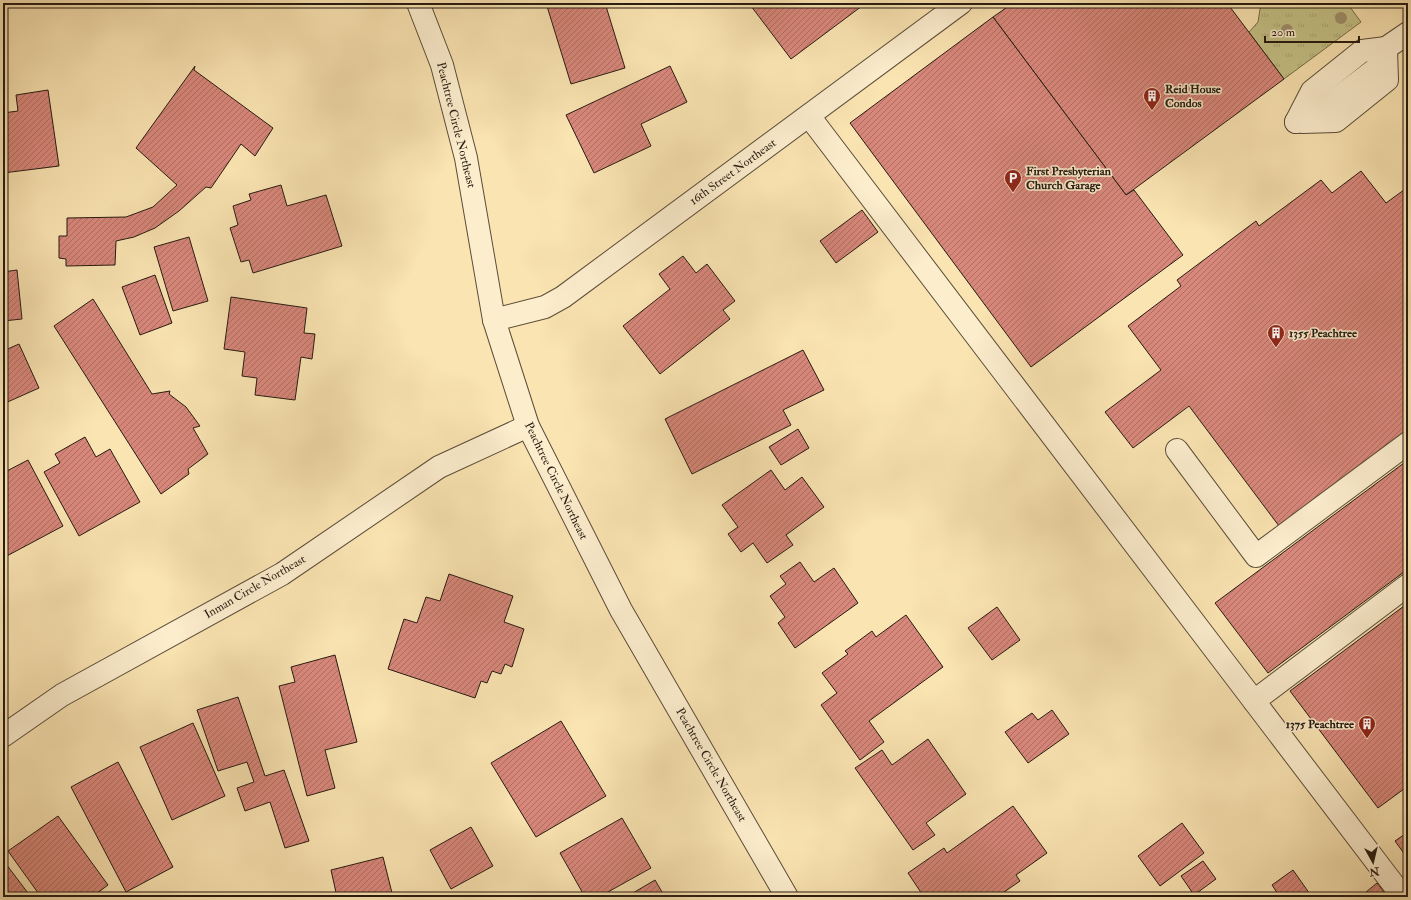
<svg xmlns="http://www.w3.org/2000/svg" width="1411" height="900" viewBox="0 0 1411 900" font-family="'IM FELL Double Pica',serif">
<style>
.grass{fill:url(#grass-tufts);stroke:#766e4c}
.building{fill:url(#building-hatch);stroke:#261b11}
.lines{fill:none;stroke-linecap:round;stroke-linejoin:round}
.minor-casing{stroke:#5b4d39;stroke-width:24}
.minor{stroke:#fcedcd;stroke-width:22}
.tree{fill:#a0916d}
.labels{text-anchor:middle;dominant-baseline:central;stroke-width:3;stroke-linejoin:round;paint-order:stroke}
.poi-label{font-size:12px;font-weight:bold;fill:#261b11;stroke:#fcedcd;text-anchor:start}
.street-label{font-size:12px;fill:#261b11;stroke:#fcedcd}
</style>
<defs>
<pattern id="grass-tufts" width="24" height="20" patternUnits="userSpaceOnUse"><rect width="24" height="20" fill="#c5c287"/><path d="M3 7l-1-3M5 7V3M7 7l1-3M15 17l-1-3M17 17v-4M19 17l1-3" fill="none" stroke="#a9a674"/></pattern>
<pattern id="building-hatch" width="6" height="6" patternUnits="userSpaceOnUse"><rect width="6" height="6" fill="#d8877b"/><path d="M-1 1l2-2M0 6l6-6M5 7l2-2" fill="none" stroke="#af6e63"/></pattern>
</defs>
<rect width="100%" height="100%" fill="#fae4b2"/>
<filter id="stains"><feTurbulence type="fractalNoise" baseFrequency=".005" numOctaves="4"/><feColorMatrix values="0 0 0 0 .2 0 0 0 0 .09 0 0 0 0 .02 0 0 0 .5 -.17"/></filter>
<radialGradient id="worn" r=".72"><stop offset=".6" stop-color="#630" stop-opacity="0"/><stop offset="1" stop-color="#630" stop-opacity=".3"/></radialGradient>
<!-- grass -->
<path class="grass" d="M 1261,3 L 1347,3 L 1361,22 L 1284,79 L 1249,32 L 1258,22 Z"/>
<!-- building -->
<g class="building">
<path d="M 546,3 L 605,3 L 625,68 L 571,84 Z"/>
<path d="M 756,3 L 866,3 L 791,59 L 751,6 Z"/>
<path d="M 1013,3 L 1227,3 L 1284,79 L 1126,195 L 993,17 Z"/>
<path d="M 993,17 L 1126,195 L 1134,190 L 1183,255 L 1031,367 L 850,123 Z"/>
<path d="M 195,66 L 194,70 L 273,128 L 255,156 L 241,144 L 211,188 L 206,187 L 179,211 L 155,228 L 134,237 L 116,241 L 115,265 L 66,266 L 66,259 L 59,258 L 59,236 L 67,236 L 67,218 L 126,217 L 153,207 L 177,185 L 136,148 Z"/>
<path d="M 670,66 L 687,102 L 641,124 L 651,146 L 594,173 L 566,115 Z"/>
<path d="M 48,90 L 59,166 L 3,173 L 3,113 L 18,111 L 16,95 Z"/>
<path d="M 1361,171 L 1386,203 L 1408,187 L 1408,437 L 1279,526 L 1189,406 L 1133,448 L 1105,412 L 1161,370 L 1128,326 L 1181,286 L 1177,280 L 1256,221 L 1259,226 L 1321,180 L 1332,193 Z"/>
<path d="M 281,185 L 287,206 L 326,195 L 342,246 L 253,273 L 249,260 L 241,262 L 230,228 L 238,225 L 233,206 L 251,200 L 249,194 Z"/>
<path d="M 862,210 L 878,232 L 836,263 L 820,241 Z"/>
<path d="M 189,237 L 208,301 L 173,311 L 154,247 Z"/>
<path d="M 683,256 L 696,273 L 707,264 L 735,301 L 723,310 L 730,319 L 660,374 L 623,326 L 670,289 L 659,274 Z"/>
<path d="M 17,270 L 22,319 L 3,321 L 3,272 Z"/>
<path d="M 155,275 L 172,323 L 140,335 L 122,287 Z"/>
<path d="M 231,297 L 307,308 L 304,333 L 315,334 L 312,359 L 301,357 L 295,400 L 255,395 L 257,378 L 242,376 L 245,352 L 224,349 Z"/>
<path d="M 93,299 L 152,394 L 170,391 L 169,394 L 186,407 L 200,426 L 193,428 L 208,454 L 188,469 L 189,474 L 161,494 L 54,326 Z"/>
<path d="M 19,344 L 39,388 L 3,404 L 3,351 Z"/>
<path d="M 803,350 L 824,390 L 783,410 L 791,425 L 692,474 L 665,419 Z"/>
<path d="M 798,429 L 809,448 L 781,465 L 769,447 Z"/>
<path d="M 85,437 L 96,457 L 110,449 L 140,502 L 79,536 L 44,472 L 60,463 L 55,454 Z"/>
<path d="M 28,460 L 63,526 L 3,558 L 3,473 Z"/>
<path d="M 1408,460 L 1408,569 L 1268,673 L 1215,603 Z"/>
<path d="M 771,470 L 785,490 L 802,477 L 824,507 L 786,535 L 793,545 L 767,563 L 753,543 L 741,552 L 728,534 L 738,527 L 722,505 Z"/>
<path d="M 800,562 L 814,582 L 834,568 L 858,603 L 795,648 L 778,623 L 785,617 L 770,596 L 786,584 L 780,576 Z"/>
<path d="M 449,574 L 513,596 L 504,622 L 524,629 L 512,667 L 505,664 L 501,674 L 492,671 L 487,683 L 481,681 L 475,698 L 388,669 L 404,619 L 417,623 L 426,597 L 440,601 Z"/>
<path d="M 1408,603 L 1408,786 L 1378,808 L 1290,691 Z"/>
<path d="M 997,607 L 1020,640 L 992,660 L 968,628 Z"/>
<path d="M 906,615 L 943,667 L 869,721 L 884,742 L 860,760 L 821,705 L 837,693 L 822,673 L 848,654 L 845,651 L 872,631 L 876,637 Z"/>
<path d="M 335,655 L 357,742 L 325,750 L 335,788 L 307,796 L 279,686 L 295,682 L 291,667 Z"/>
<path d="M 238,697 L 265,776 L 284,770 L 309,841 L 285,848 L 270,802 L 245,811 L 237,788 L 254,782 L 247,762 L 218,771 L 197,710 Z"/>
<path d="M 1052,710 L 1069,734 L 1028,763 L 1005,732 L 1032,713 L 1038,720 Z"/>
<path d="M 561,721 L 606,796 L 536,837 L 491,763 Z"/>
<path d="M 193,723 L 225,796 L 172,820 L 140,747 Z"/>
<path d="M 928,739 L 966,794 L 926,823 L 935,835 L 913,850 L 855,768 L 882,750 L 892,765 Z"/>
<path d="M 118,762 L 173,867 L 126,892 L 71,787 Z"/>
<path d="M 1013,806 L 1047,853 L 1016,875 L 1020,881 L 997,897 L 924,897 L 908,873 L 944,848 L 947,853 Z"/>
<path d="M 58,816 L 108,885 L 92,897 L 68,897 L 67,896 L 65,897 L 41,897 L 8,851 Z"/>
<path d="M 622,818 L 651,868 L 599,897 L 585,897 L 560,853 Z"/>
<path d="M 1182,823 L 1204,853 L 1160,886 L 1138,856 Z"/>
<path d="M 471,827 L 493,866 L 451,889 L 430,850 Z"/>
<path d="M 1408,832 L 1408,859 L 1395,841 Z"/>
<path d="M 383,857 L 393,897 L 337,897 L 331,870 Z"/>
<path d="M 3,860 L 31,897 L 3,897 Z"/>
<path d="M 1203,861 L 1216,879 L 1194,895 L 1181,876 Z"/>
<path d="M 1293,870 L 1312,897 L 1280,897 L 1272,885 Z"/>
<path d="M 655,880 L 665,897 L 626,897 Z"/>
<path d="M 1377,883 L 1388,897 L 1360,897 Z"/>
<path d="M 223,893 L 225,897 L 215,897 Z"/>
</g>
<g class="lines">
<defs>
<g id="minor">
<path d="M 418,3 L 442,65 L 466,158 L 494,320 L 528,426 L 621,610 L 787,897"/>
<path d="M 809,116 L 1403,897"/>
<path d="M 1296,122 L 1327,106 L 1377,68 L 1386,48 L 1408,33"/>
<path d="M 1296,122 L 1312,91 L 1362,51 L 1386,48"/>
<path d="M 1302,122 L 1336,121 L 1387,80 L 1386,50"/>
<path d="M 494,320 L 545,307 L 563,297 L 961,3"/>
<path d="M 1177,450 L 1256,556 L 1408,443"/>
<path d="M 1254,701 L 1408,585"/>
<path d="M 3,736 L 62,695 L 282,574 L 439,467 L 528,426"/>
</g>
</defs>
<!-- minor casing -->
<use href="#minor" class="minor-casing"/>
<!-- minor -->
<use href="#minor" class="minor"/>
</g>
<!-- trees -->
<g class="tree">
<circle cx="1341" cy="18" r="6"/>
<circle cx="1287" cy="30" r="6"/>
</g>
<!-- icons -->
<defs>
<symbol id="building-pin" viewBox="-11 -11 22 30"><path d="M0 17L-7.5 6A9.5 9.5 0 1 1 7.5 6Z" fill="#8f2418" stroke="#fcedcd"/><path d="M-4-6H4V6H1V3H-1V6H-4ZM-2.5-4.3h1.7v1.8h-1.7ZM.8-4.3h1.7v1.8H.8ZM-2.5-1h1.7V.8h-1.7ZM.8-1h1.7V.8H.8Z" fill="#fff"/></symbol>
<symbol id="parking-pin" viewBox="-11 -11 22 30"><path d="M0 17L-7.5 6A9.5 9.5 0 1 1 7.5 6Z" fill="#8f2418" stroke="#fcedcd"/><path d="M-3.5-5.5H1a3.5 3.5 0 0 1 0 7H-1V5.5H-3.5ZM-1-3.4V-.6H.8a1.4 1.4 0 0 0 0-2.8Z" fill="#fff"/></symbol>
</defs>
<g fill-rule="evenodd">
<use href="#building-pin" x="1142" y="86" width="20" height="27"/>
<use href="#parking-pin" x="1003" y="168" width="20" height="27"/>
<use href="#building-pin" x="1266" y="323" width="20" height="27"/>
<use href="#building-pin" x="1357" y="714" width="20" height="27"/>
</g>
<g class="labels">
<!-- poi labels -->
<g class="poi-label">
<text x="1165" y="89">Reid House<tspan x="1165" dy="14">Condos</tspan></text>
<text x="1026" y="171">First Presbyterian<tspan x="1026" dy="14">Church Garage</tspan></text>
<text x="1289" y="333">1355 Peachtree</text>
<text x="1354" y="724" text-anchor="end">1375 Peachtree</text>
</g>
<!-- street labels -->
<g class="street-label">
<text transform="translate(456 125) rotate(76)">Peachtree Circle Northeast</text>
<text transform="translate(733 172) rotate(-36)">16th Street Northeast</text>
<text transform="translate(556 481) rotate(64)">Peachtree Circle Northeast</text>
<text transform="translate(255 587) rotate(-30)">Inman Circle Northeast</text>
<text transform="translate(711 765) rotate(60)">Peachtree Circle Northeast</text>
</g>
</g>
<!-- margin -->
<rect width="1411" height="900" fill="none" stroke="#fae4b2" stroke-width="16"/>
<rect x="4" y="4" width="1403" height="892" fill="none" stroke="#261b11" stroke-width="2"/>
<rect x="8" y="8" width="1395" height="884" fill="none" stroke="#261b11"/>
<!-- north arrow -->
<g transform="translate(1373 862) rotate(172)" stroke="#fcedcd" stroke-width="3" paint-order="stroke">
<path d="M0-3L7 15L0 10L-7 15Z" fill="#261b11"/>
<text y="-6" font-size="11" font-weight="bold" text-anchor="middle" fill="#261b11">N</text>
</g>
<!-- scale -->
<path d="M1265 36v6h94v-6" fill="none" stroke="#261b11" stroke-width="2"/>
<text x="1271" y="36" font-size="12" fill="#261b11" stroke="#fcedcd" stroke-width="3" paint-order="stroke">20 m</text>
<rect width="100%" height="100%" filter="url(#stains)"/>
<rect width="100%" height="100%" fill="url(#worn)"/>
</svg>
